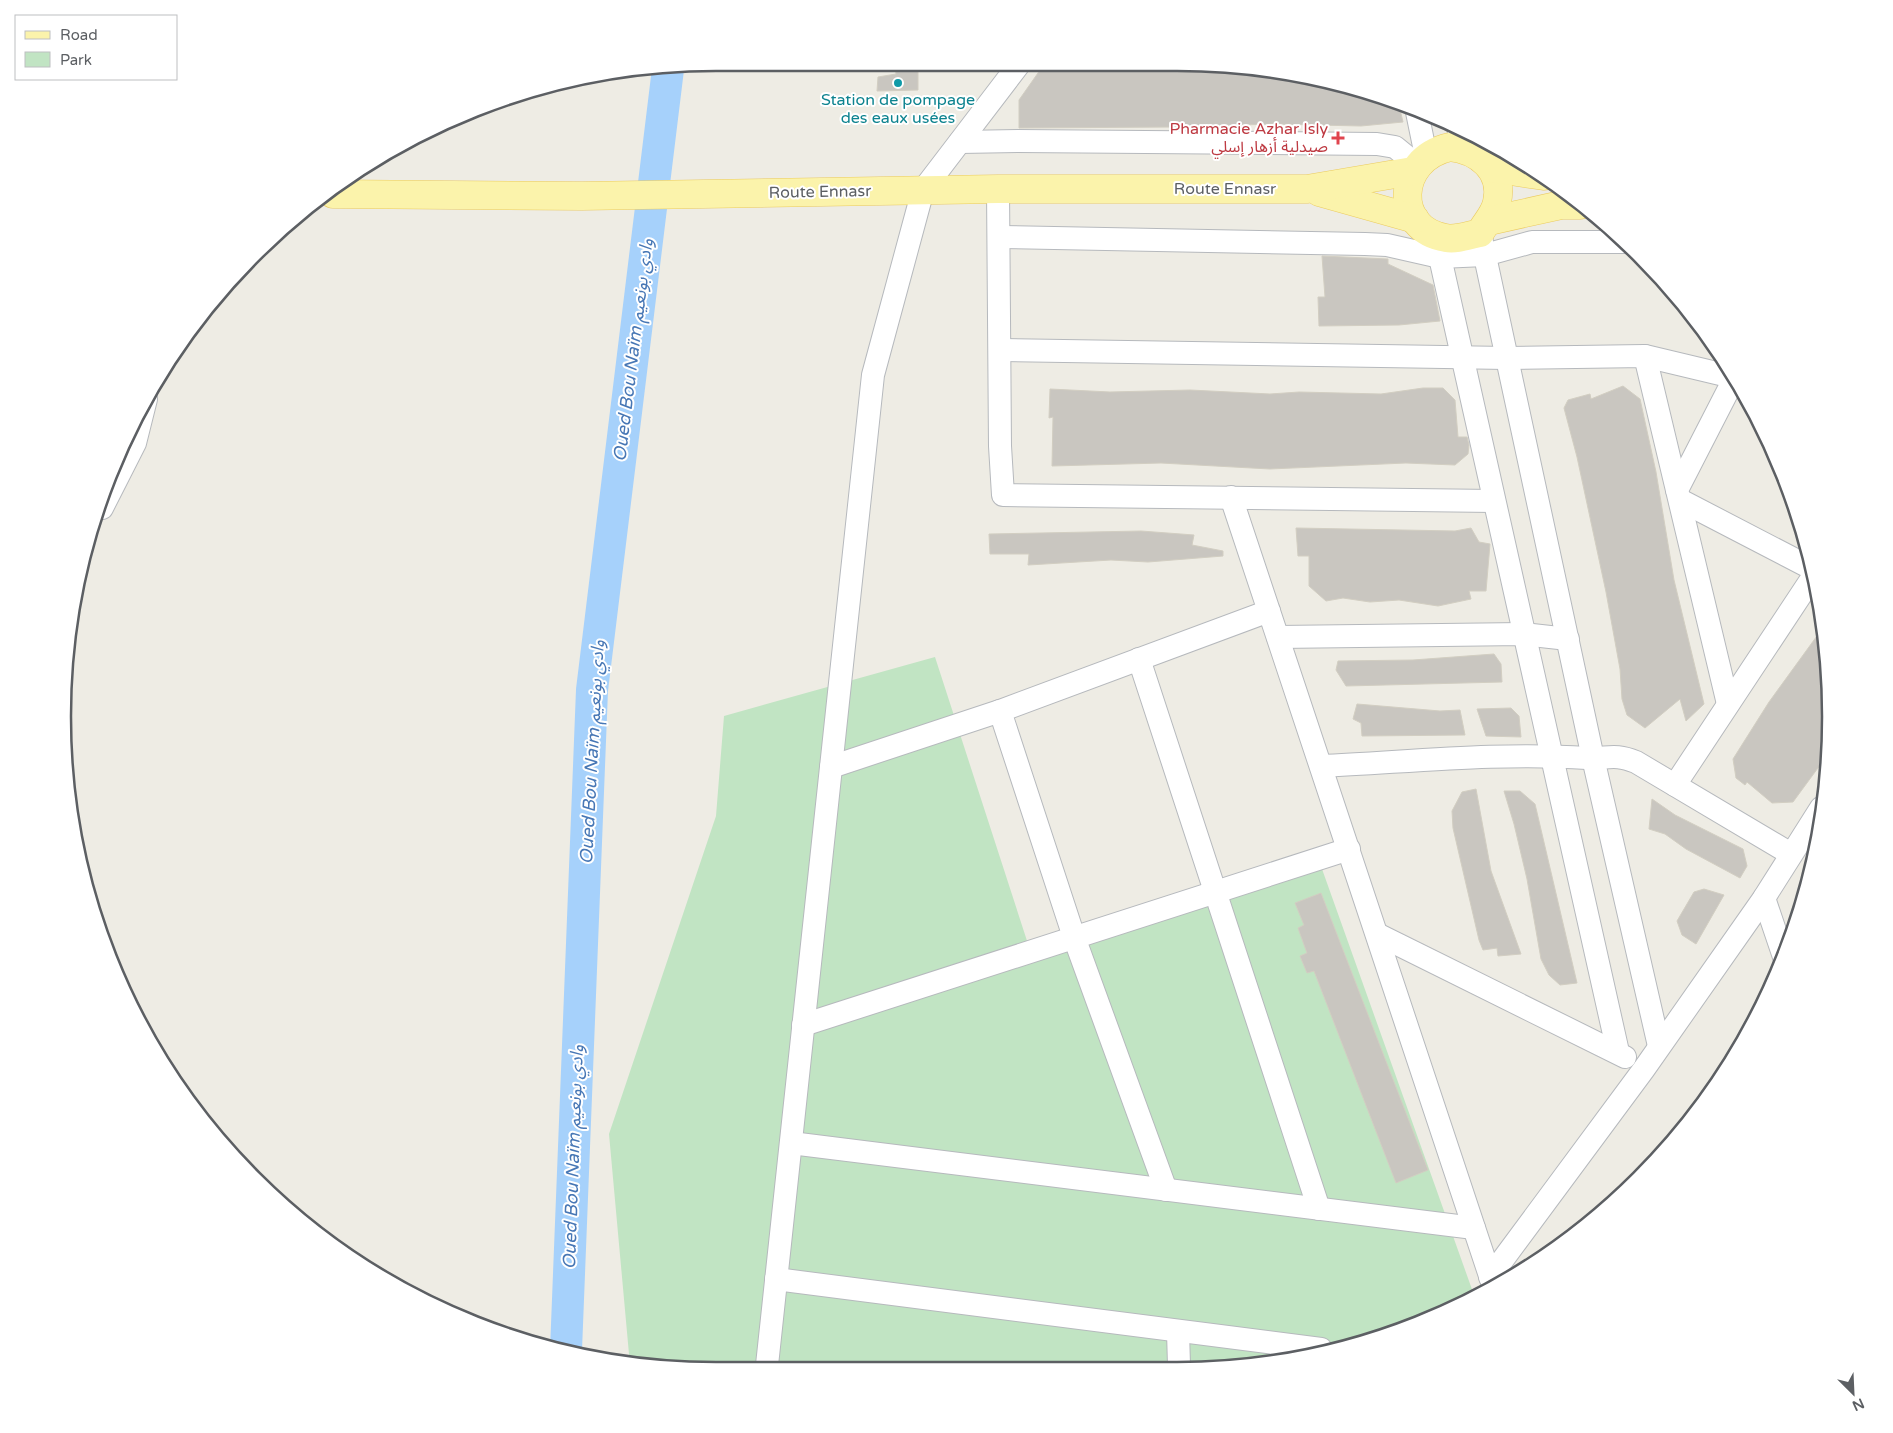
<svg xmlns="http://www.w3.org/2000/svg" width="1893" height="1433" viewBox="0 0 1893 1433" font-family="'Varela Round','Noto Sans Arabic',sans-serif">
<style>
.green{fill:#c1e4c3}
.lines{fill:none;stroke-linecap:round;stroke-linejoin:round}
.river{stroke:#a6d1fb;stroke-width:32}
.building{fill:#c9c6c0;stroke:#d2cec2}
.minor-casing{stroke:#b6b9bd;stroke-width:24}
.major-casing{stroke:#ebcb5f;stroke-width:29}
.minor{stroke:#fff;stroke-width:22}
.major{stroke:#fbf3ab;stroke-width:28}
.culture-dot{fill:#0f9aa8;stroke:#fff;stroke-width:2}
.health-dot{fill:#e0444e;stroke:#fff;stroke-width:2}
.labels{text-anchor:middle;dominant-baseline:central;stroke-width:4;stroke-linejoin:round;paint-order:stroke}
.culture-label{font-size:16px;fill:#0d838f;stroke:#fff}
.health-label{font-size:16px;fill:#be3a42;stroke:#fff;text-anchor:end}
.street-label{font-size:16px;fill:#5c5f63;stroke:#fff}
.water-label{font-size:18px;font-style:italic;fill:#4777b5;stroke:#fff}
.rim{fill:none;stroke:#5c5f63;stroke-width:2.5}
</style>
<rect width="100%" height="100%" fill="#eeece4"/>
<!-- green -->
<path class="green" d="M 935,657 L 1029,947 L 1322,869 L 1474,1295 L 1426,1321 L 1262,1365 L 630,1365 L 609,1134 L 716,816 L 724,716 Z"/>
<g class="lines">
<!-- river -->
<path class="river" d="M 566,1350 L 592,690 L 668,69"/>
</g>
<!-- building -->
<g class="building">
<path d="M 895,63 L 918,63 L 918,90 L 877,91 L 878,77 L 896,74 Z"/>
<path d="M 1045,63 L 1219,64 L 1346,85 L 1399,105 L 1403,122 L 1361,126 L 1274,124 L 1174,127 L 1019,128 L 1019,100 Z"/>
<path d="M 1322,256 L 1388,259 L 1388,264 L 1433,285 L 1440,321 L 1399,325 L 1319,326 L 1318,297 L 1325,297 Z"/>
<path d="M 1623,386 L 1640,399 L 1656,472 L 1674,580 L 1704,704 L 1686,721 L 1680,699 L 1645,728 L 1627,715 L 1622,699 L 1620,669 L 1606,592 L 1577,457 L 1564,408 L 1568,400 L 1590,394 L 1591,399 Z"/>
<path d="M 1423,388 L 1443,388 L 1455,400 L 1458,437 L 1467,437 L 1469,445 L 1468,454 L 1455,465 L 1406,463 L 1270,469 L 1161,463 L 1052,466 L 1053,417 L 1049,418 L 1050,389 L 1110,392 L 1190,390 L 1270,394 L 1299,392 L 1381,394 Z"/>
<path d="M 1296,528 L 1455,531 L 1471,528 L 1479,542 L 1490,544 L 1486,591 L 1469,591 L 1471,599 L 1438,606 L 1399,600 L 1370,602 L 1343,598 L 1326,601 L 1309,586 L 1309,556 L 1298,556 Z"/>
<path d="M 1141,531 L 1194,535 L 1192,545 L 1223,551 L 1223,556 L 1148,562 L 1111,560 L 1028,565 L 1029,554 L 990,554 L 989,534 Z"/>
<path d="M 1822,629 L 1830,716 L 1826,757 L 1793,802 L 1772,803 L 1747,782 L 1745,785 L 1736,778 L 1733,759 L 1769,702 Z"/>
<path d="M 1494,654 L 1501,664 L 1502,682 L 1346,686 L 1336,670 L 1338,661 L 1413,660 Z"/>
<path d="M 1357,704 L 1440,711 L 1460,710 L 1465,735 L 1362,736 L 1361,723 L 1353,719 Z"/>
<path d="M 1511,708 L 1519,716 L 1521,737 L 1486,736 L 1477,709 Z"/>
<path d="M 1476,789 L 1491,871 L 1521,954 L 1498,956 L 1497,948 L 1483,950 L 1479,940 L 1453,828 L 1452,811 L 1462,792 Z"/>
<path d="M 1504,791 L 1520,791 L 1535,804 L 1577,983 L 1560,985 L 1549,975 L 1541,959 L 1527,879 L 1514,824 Z"/>
<path d="M 1652,799 L 1675,815 L 1743,849 L 1747,866 L 1740,878 L 1686,849 L 1665,834 L 1649,829 Z"/>
<path d="M 1704,889 L 1724,895 L 1696,944 L 1682,935 L 1677,921 L 1694,892 Z"/>
<path d="M 1321,893 L 1428,1170 L 1396,1183 L 1314,971 L 1307,973 L 1300,956 L 1307,953 L 1298,928 L 1304,925 L 1295,903 Z"/>
</g>
<g class="lines">
<defs>
<g id="minor">
<path d="M 1417,112 L 1426,156"/>
<path d="M 1458,127 L 1462,148"/>
<path d="M 960,142 L 1018,141 L 1377,144 L 1395,147 L 1417,165"/>
<path d="M 1470,151 L 1495,147"/>
<path d="M 998,189 L 1000,446 L 1003,495 L 1494,501"/>
<path d="M 1480,233 L 1593,758 L 1659,1046"/>
<path d="M 1435,235 L 1618,1052"/>
<path d="M 999,237 L 1365,244 L 1387,245 L 1440,257 L 1485,255 L 1532,242 L 1624,242"/>
<path d="M 1001,350 L 1507,358 L 1645,356 L 1733,377"/>
<path d="M 1645,356 L 1728,704"/>
<path d="M 1677,490 L 1734,379"/>
<path d="M 1231,497 L 1493,1285"/>
<path d="M 1680,500 L 1811,568"/>
<path d="M 102,508 L 135,443 L 146,399"/>
<path d="M 1278,637 L 1523,634 L 1568,639"/>
<path d="M 1139,659 L 1319,1209"/>
<path d="M 1000,711 L 1074,937 L 1166,1190"/>
<path d="M 1321,766 C 1409,762 1499,752 1587,758 C 1608,759 1614,753 1636,762 L 1791,854"/>
<path d="M 831,767 L 1000,711 L 1269,611"/>
<path d="M 1675,785 L 1814,575"/>
<path d="M 1764,898 L 1784,957"/>
<path d="M 1377,934 L 1625,1057"/>
<path d="M 803,1025 L 1349,849"/>
<path d="M 791,1143 L 1474,1228"/>
<path d="M 1490,1277 L 1644,1069 L 1764,898 L 1821,808"/>
<path d="M 776,1279 L 1321,1349"/>
<path d="M 1178,1332 L 1179,1365"/>
<path d="M 767,1365 L 873,375 L 923,190 L 1020,63"/>
</g>
<g id="major">
<path d="M 1450,147 C 1478,150 1504,170 1497,202 C 1495,214 1486,222 1480,233 C 1469,235 1457,240 1446,238 C 1393,230 1395,159 1450,147 Z"/>
<path d="M 1491,168 L 1544,176"/>
<path d="M 1319,192 L 1415,219"/>
<path d="M 333,194 L 582,196 L 998,189 L 1307,189 L 1413,171"/>
<path d="M 1489,221 L 1561,205 L 1580,205"/>
</g>
</defs>
<!-- minor casing -->
<use href="#minor" class="minor-casing"/>
<!-- major casing -->
<use href="#major" class="major-casing"/>
<!-- minor -->
<use href="#minor" class="minor"/>
<!-- major -->
<use href="#major" class="major"/>
</g>
<!-- markers -->
<circle class="culture-dot" cx="898" cy="83" r="5"/>
<path class="health-dot" d="M1335.5 130.5h5v5h5v5h-5v5h-5v-5h-5v-5h5z"/>
<g class="labels">
<!-- culture labels -->
<g class="culture-label">
<text x="898" y="100">Station de pompage<tspan x="898" dy="18">des eaux usées</tspan></text>
</g>
<!-- health labels -->
<g class="health-label">
<text x="1328" y="129">Pharmacie Azhar Isly<tspan x="1328" dy="18">صيدلية أزهار إسلي</tspan></text>
</g>
<!-- street labels -->
<g class="street-label">
<text x="1225" y="189">Route Ennasr</text>
<text transform="translate(820 192) rotate(-1)">Route Ennasr</text>
</g>
<!-- water labels -->
<g class="water-label">
<text transform="translate(633 350) rotate(-83)">Oued Bou Naïm وادي بونعيم</text>
<text transform="translate(592 752) rotate(-87)">Oued Bou Naïm وادي بونعيم</text>
<text transform="translate(573 1157) rotate(-88)">Oued Bou Naïm وادي بونعيم</text>
</g>
</g>
<!-- crop -->
<path d="M0 0H1893V1433H0ZM716 71H1177A645 645 0 0 1 1822 716V717A645 645 0 0 1 1177 1362H716A645 645 0 0 1 71 717V716A645 645 0 0 1 716 71Z" fill="#fff" fill-rule="evenodd"/>
<path class="rim" d="M716 71H1177A645 645 0 0 1 1822 716V717A645 645 0 0 1 1177 1362H716A645 645 0 0 1 71 717V716A645 645 0 0 1 716 71Z"/>
<!-- legend -->
<rect x="15" y="15" width="162" height="65" fill="#ffffff" stroke="#bebfc1"/>
<rect x="25" y="31" width="25" height="8" fill="#fbf3ab" stroke="#bebfc1"/>
<text x="60" y="40" font-size="15" fill="#5c5f63">Road</text>
<rect x="25" y="52" width="25" height="15" fill="#c1e4c3" stroke="#bebfc1"/>
<text x="60" y="65" font-size="15" fill="#5c5f63">Park</text>
<!-- north arrow -->
<g transform="translate(1853 1393) rotate(156)" stroke="#ffffff" stroke-width="4" paint-order="stroke">
<path d="M0-4L9 19L0 12L-9 19Z" fill="#5c5f63"/>
<text y="-8" font-size="14" font-weight="bold" text-anchor="middle" fill="#5c5f63">N</text>
</g>
</svg>
